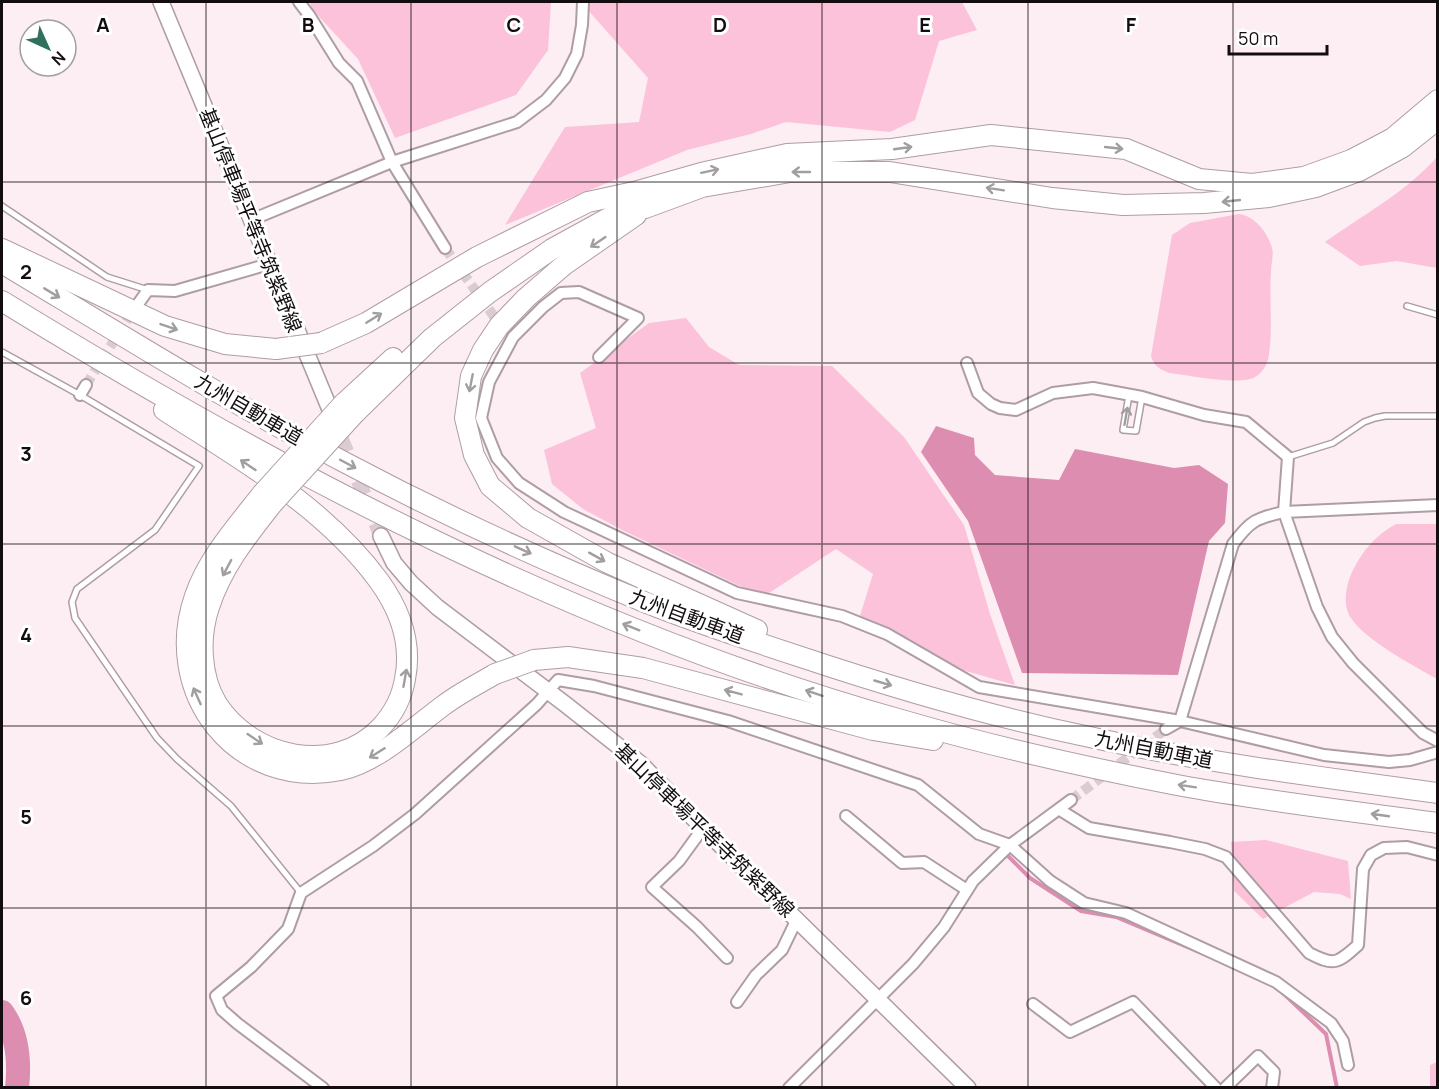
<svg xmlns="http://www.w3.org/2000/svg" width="1439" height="1089" viewBox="0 0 1439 1089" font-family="Manrope,'Noto Sans JP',sans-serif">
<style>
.green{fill:#fbc2d9}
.water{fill:#dd8db0}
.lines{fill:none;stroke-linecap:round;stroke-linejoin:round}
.stream{stroke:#dd8db0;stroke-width:4}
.river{stroke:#dd8db0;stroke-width:24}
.street-tunnel{stroke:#daccd2;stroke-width:10;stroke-dasharray:10 5;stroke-linecap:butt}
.secondary-tunnel{stroke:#daccd2;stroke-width:15;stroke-dasharray:15 8;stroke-linecap:butt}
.lane-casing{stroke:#ae9da4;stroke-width:8}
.street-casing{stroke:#ae9da4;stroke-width:14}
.secondary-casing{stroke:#ae9da4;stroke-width:18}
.highway-casing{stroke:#ae9da4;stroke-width:22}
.lane{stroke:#fff;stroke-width:5}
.street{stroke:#fff;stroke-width:10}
.secondary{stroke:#fff;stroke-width:15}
.highway{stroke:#fff;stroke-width:20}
.highway-bridge-casing{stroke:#ae9da4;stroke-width:22;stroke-linecap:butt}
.highway-bridge{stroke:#fff;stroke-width:20}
.oneway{stroke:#a19e9f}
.grid{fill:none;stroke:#130d10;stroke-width:1.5;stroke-opacity:0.55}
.labels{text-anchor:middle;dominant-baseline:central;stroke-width:6;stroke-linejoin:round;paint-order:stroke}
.street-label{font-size:20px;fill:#130d10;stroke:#fff}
.grid-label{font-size:20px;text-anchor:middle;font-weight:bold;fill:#130d10;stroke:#fff;stroke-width:6;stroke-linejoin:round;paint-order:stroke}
</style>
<rect width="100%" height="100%" fill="#fdeef4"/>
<!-- green -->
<g class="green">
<path d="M 310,2 L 551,2 L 548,50 L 516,95 L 395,138 L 358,59 L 312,9 Z"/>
<path d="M 587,2 L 962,2 L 977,30 L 939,41 L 915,120 L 890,132 L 786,122 L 751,134 L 687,150 L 505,225 L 565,127 L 639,122 L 648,78 L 587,9 Z"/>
<path d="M 1437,157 L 1437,268 L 1397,261 L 1360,266 L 1325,242 C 1363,215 1406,192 1437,157 Z"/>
<path d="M 1239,214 C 1255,216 1268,233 1272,248 C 1274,255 1271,264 1271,271 C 1269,298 1273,327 1269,354 C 1268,363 1263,373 1255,377 C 1240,386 1188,375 1169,373 C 1159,369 1154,366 1151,356 L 1172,235 L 1190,223 Z"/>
<path d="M 686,318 L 709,347 L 739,365 L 832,366 L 904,437 L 964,525 L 990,614 L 1015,685 L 948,666 L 859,619 L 873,574 L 836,549 L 763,597 L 622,530 L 583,509 L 552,484 L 544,450 L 596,428 L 580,373 L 649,323 Z"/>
<path d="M 1396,524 L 1437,524 L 1437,679 C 1414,666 1365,640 1351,618 C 1342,605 1346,584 1353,570 C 1364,549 1375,536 1396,524 Z"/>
<path d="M 1266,840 L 1348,861 L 1351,899 L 1340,894 L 1314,892 L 1263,919 L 1234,891 L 1231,842 Z"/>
<path d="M 1437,1062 L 1437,1087 L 1430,1087 L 1430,1065 Z"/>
</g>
<!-- water -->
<path class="water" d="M 936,426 L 974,438 L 975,455 L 995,475 L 1059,480 L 1075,449 L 1174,468 L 1199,465 L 1228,484 L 1225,523 L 1209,541 L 1178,675 L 1022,673 L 968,521 L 921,452 Z"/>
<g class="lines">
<!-- stream -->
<g class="stream">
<path d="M 1007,855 L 1030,878 L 1081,911 L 1116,917 L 1204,954"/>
<path d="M 1283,993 L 1326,1034 L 1337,1088"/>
</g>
<!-- river -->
<path class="river" d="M 2,1012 C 18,1034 20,1061 17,1088"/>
<!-- street-tunnel -->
<g class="street-tunnel">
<path d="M 445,248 L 503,329"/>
<path d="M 86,385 L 134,309"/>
<path d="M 1071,800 L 1166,729"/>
</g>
<!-- secondary-tunnel -->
<path class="secondary-tunnel" d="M 341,438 L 381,536"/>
<defs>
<g id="lane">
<path d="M 2,206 L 107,277 L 148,290"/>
<path d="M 1407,306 L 1438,315"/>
<path d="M 2,352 L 80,395 L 199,466 L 155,530 L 77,589 L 72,602 L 75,618 L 157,738 L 177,759 L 231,806 L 301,893"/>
<path d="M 1129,395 L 1123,430 L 1136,431 L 1142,397"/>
<path d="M 1288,457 L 1333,443 L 1364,422 L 1375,418 L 1385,416 L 1438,416"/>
</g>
<g id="street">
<path d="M 299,2 L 309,15 L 339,63 L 357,81 L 392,162 L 445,248"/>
<path d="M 251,220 L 392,162 L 517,122 L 546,100 L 565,78 L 577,54 L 582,25 L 583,2"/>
<path d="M 138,304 L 148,290 L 175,291 L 269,264"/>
<path d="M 599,357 L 638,318 L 579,292 L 561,293 L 543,307 L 513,337 L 489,382 L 481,418 L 497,458 L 519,483 L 564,512 L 737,593 L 842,616 L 887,634 L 979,687 L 1180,721 L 1324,755 L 1389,762 L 1410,760 L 1438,752"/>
<path d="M 967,363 L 978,393 L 991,404 L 1000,408 L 1016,410 L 1053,393 L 1093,388 L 1142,397 L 1204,415 L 1246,422 L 1288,457 L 1284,512 L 1317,607 L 1332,637 L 1353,663 L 1423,733 L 1438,741"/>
<path d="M 80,395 L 86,385"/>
<path d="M 1166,729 L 1180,721 L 1233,544 C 1250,521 1256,518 1284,512 L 1438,505"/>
<path d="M 1060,810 L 1089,828 L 1170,842 L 1205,849 L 1226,857 L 1309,953 C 1334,966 1337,964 1358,945 L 1363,869 L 1371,855 L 1384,848 L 1407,847 L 1438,855"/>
<path d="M 846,816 L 902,863 L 924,862 L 967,890"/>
<path d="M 703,828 L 679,861 L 652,887 L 697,927 L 727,958"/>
<path d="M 737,1002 L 756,975 L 782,950 L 797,919"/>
<path d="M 1033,1004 L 1070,1032 L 1133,1002 L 1216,1088"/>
<path d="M 323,1088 L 238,1024 L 222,1010 L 216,996 L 251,967 L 288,929 L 301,893 L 373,846 L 415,814 L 537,704 L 558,680 L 594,686 L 728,721 L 918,785 L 979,834 L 1010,845 L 1050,881 L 1084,903 L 1126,913 L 1276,982 L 1331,1023 L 1343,1041 L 1348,1065"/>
<path d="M 789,1088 L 913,964 L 944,927 L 973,881 L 1010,845 L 1071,800"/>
<path d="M 1225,1088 L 1258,1056 L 1274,1072 L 1272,1088"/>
</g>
<g id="secondary">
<path d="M 161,2 L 336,424"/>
<path d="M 381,536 L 394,563 L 411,583 L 437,607 L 565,704 L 641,764 L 700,825 L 968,1088"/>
</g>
<g id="highway">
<path d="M 636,215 L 564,265 L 526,298 L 499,326 L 483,350 L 471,376 L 465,418 L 474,455 L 490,486 L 528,518 L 608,563 L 757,630"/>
<path d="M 2,249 L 165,326 L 225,344 L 276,349"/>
<path d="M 2,263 C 115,331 227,401 344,462 C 442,514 544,561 647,603 C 697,623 749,640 801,657 C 894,688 989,716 1085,736 C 1201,762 1319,777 1438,793"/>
<path d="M 2,301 C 285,475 583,631 905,721 C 994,747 1085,767 1177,785 C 1263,801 1351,811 1438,823"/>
<path d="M 321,343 L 366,323 L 477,257 L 588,202 L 634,192 L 701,173 L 787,154 L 892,149 L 991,135 L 1126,149 L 1199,179 L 1252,184 L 1304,177 L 1351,160 L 1393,138 L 1438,100"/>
<path d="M 344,403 L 393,358"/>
<path d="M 164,410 C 241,460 324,506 379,581 C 400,610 412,644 405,679 C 402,697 393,714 381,727 C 334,777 252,758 217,704 C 200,676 199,637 209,607 C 222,567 247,536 273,503"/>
<path d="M 355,413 L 432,338 L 490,292 L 552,249 L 614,215 L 645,208 L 702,187 L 790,172 L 890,172 L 1052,198 L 1123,205 L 1204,203 L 1269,197 L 1316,187 L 1359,171 L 1403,147 L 1438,119"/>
<path d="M 262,494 C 237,526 208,558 195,596 C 161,693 237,791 341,770 C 378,762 414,727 444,705 C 460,693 478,684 495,674"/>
<path d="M 534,660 L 568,657 L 643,668 L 873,730 L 933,740"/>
</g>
</defs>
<!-- lane casing -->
<use href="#lane" class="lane-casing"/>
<!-- street casing -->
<use href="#street" class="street-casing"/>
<!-- secondary casing -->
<use href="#secondary" class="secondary-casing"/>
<!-- highway casing -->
<use href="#highway" class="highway-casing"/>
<!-- lane -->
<use href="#lane" class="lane"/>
<!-- street -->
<use href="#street" class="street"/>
<!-- secondary -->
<use href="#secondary" class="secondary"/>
<!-- highway -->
<use href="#highway" class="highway"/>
<defs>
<g id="highway-bridge">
<path d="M 276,349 L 321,343"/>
<path d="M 262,494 L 344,403"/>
<path d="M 273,503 L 355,413"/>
<path d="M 495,674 L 534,660"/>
</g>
</defs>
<!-- highway-bridge casing -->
<use href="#highway-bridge" class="highway-bridge-casing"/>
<!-- highway-bridge -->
<use href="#highway-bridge" class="highway-bridge"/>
</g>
<!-- one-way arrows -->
<defs><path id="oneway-shaft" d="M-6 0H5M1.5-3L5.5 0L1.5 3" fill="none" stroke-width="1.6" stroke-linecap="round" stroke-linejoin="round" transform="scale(1.5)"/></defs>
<g class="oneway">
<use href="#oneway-shaft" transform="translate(903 148) rotate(-8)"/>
<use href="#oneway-shaft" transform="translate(1114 148) rotate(6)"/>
<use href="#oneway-shaft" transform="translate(710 171) rotate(-12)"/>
<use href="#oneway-shaft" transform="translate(801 172) rotate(-180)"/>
<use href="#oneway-shaft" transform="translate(995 189) rotate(-171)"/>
<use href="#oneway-shaft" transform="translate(1231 201) rotate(174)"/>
<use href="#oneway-shaft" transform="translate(598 242) rotate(146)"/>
<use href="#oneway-shaft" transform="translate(52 293) rotate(31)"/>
<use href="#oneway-shaft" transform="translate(374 318) rotate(-32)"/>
<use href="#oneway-shaft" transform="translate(169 327) rotate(19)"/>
<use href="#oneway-shaft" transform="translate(471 383) rotate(101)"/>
<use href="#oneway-shaft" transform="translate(1126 416) rotate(-80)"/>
<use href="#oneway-shaft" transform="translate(348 464) rotate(28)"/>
<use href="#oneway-shaft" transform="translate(248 465) rotate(-146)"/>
<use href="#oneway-shaft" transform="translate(523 550) rotate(24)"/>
<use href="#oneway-shaft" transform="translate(597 557) rotate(29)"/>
<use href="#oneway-shaft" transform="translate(227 568) rotate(118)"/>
<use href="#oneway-shaft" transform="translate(631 627) rotate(-158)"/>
<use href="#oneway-shaft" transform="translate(405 678) rotate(-80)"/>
<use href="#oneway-shaft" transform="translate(883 683) rotate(16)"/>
<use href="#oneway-shaft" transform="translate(733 692) rotate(-165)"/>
<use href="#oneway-shaft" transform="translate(814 693) rotate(-161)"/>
<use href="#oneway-shaft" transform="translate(197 696) rotate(-114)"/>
<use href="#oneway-shaft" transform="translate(255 739) rotate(34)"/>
<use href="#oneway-shaft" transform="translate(377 753) rotate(148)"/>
<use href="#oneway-shaft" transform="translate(1187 786) rotate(-171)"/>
<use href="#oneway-shaft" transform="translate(1380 815) rotate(-172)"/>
</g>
<!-- grid -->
<path class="grid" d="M 206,2 L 206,1088M 411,2 L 411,1088M 617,2 L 617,1088M 822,2 L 822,1088M 1028,2 L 1028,1088M 1233,2 L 1233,1088M 2,182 L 1438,182M 2,363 L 1438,363M 2,544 L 1438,544M 2,726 L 1438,726M 2,908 L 1438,908"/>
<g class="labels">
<!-- street labels -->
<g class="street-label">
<text transform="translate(251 220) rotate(68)">基山停車場平等寺筑紫野線</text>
<text transform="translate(249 409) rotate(30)">九州自動車道</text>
<text transform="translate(687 616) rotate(20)">九州自動車道</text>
<text transform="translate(1154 749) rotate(11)">九州自動車道</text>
<text transform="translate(705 830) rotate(44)">基山停車場平等寺筑紫野線</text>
</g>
</g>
<g class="grid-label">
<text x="103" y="32">A</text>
<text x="308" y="32">B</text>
<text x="514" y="32">C</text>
<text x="720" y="32">D</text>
<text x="925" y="32">E</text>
<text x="1131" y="32">F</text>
<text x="26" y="279">2</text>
<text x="26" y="461">3</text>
<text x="26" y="642">4</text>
<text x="26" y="824">5</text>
<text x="26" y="1005">6</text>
</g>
<!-- border -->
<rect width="1439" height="1089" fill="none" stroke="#130d10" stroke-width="6"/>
<!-- north arrow -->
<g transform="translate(48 48) rotate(135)"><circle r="28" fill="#ffffff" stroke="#a19e9f" stroke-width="1.5"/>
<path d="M0-4.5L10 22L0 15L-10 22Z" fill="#30705e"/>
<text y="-9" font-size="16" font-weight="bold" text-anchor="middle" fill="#130d10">N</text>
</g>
<!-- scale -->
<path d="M1229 45v9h98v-9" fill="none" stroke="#130d10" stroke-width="3"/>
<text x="1238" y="45" font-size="18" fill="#130d10" stroke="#ffffff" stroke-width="4.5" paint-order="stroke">50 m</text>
</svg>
